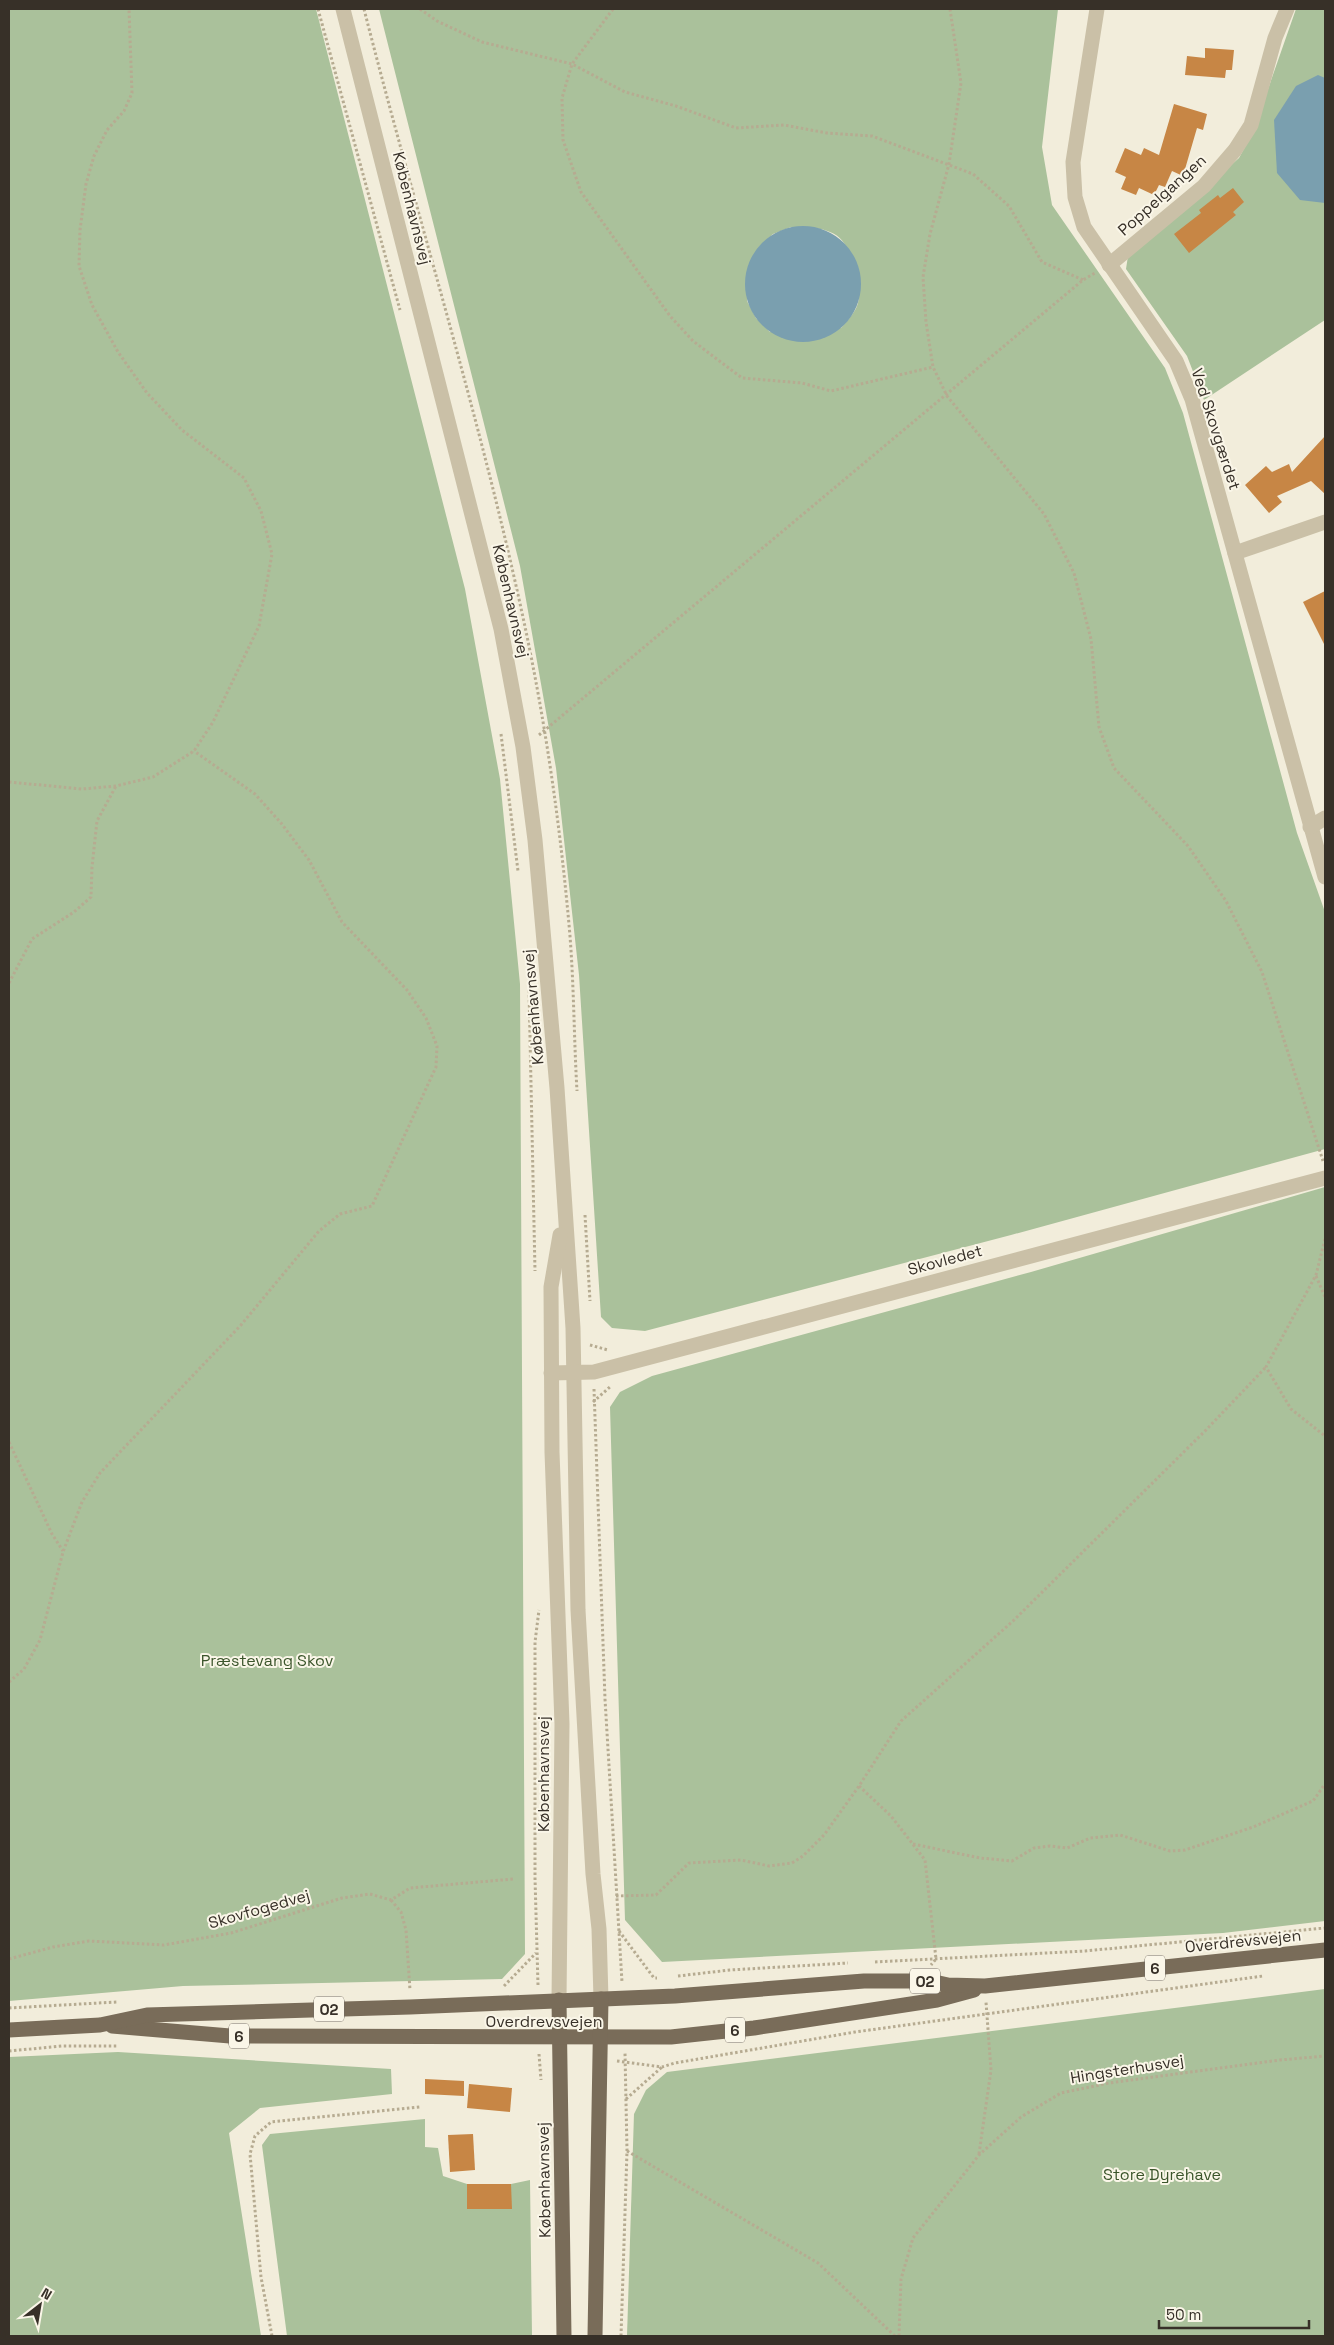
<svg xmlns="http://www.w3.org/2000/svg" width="1334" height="2345" viewBox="0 0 1334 2345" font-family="'Space Grotesk',sans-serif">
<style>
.green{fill:#aac19b;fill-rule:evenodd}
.water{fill:#7a9faf}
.building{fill:#c78645}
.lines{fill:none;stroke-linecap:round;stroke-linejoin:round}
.path{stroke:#b6ab91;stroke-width:3;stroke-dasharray:2.5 2.5;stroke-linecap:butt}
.minor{stroke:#cac0a7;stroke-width:15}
.major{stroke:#796c59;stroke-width:15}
.labels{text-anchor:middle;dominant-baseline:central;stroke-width:4;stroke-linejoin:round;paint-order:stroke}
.shield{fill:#faf6e8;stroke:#726b62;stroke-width:1}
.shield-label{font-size:15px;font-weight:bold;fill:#373028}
.street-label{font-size:16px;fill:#373028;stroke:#faf6e8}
.park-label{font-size:16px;fill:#3b552b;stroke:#faf6e8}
</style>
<rect width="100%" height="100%" fill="#f2eddb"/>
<!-- green -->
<g class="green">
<path d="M 9,9 L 316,9 L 465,589 L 500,779 L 520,984 L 525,1954 L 502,1979 L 183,1986 L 9,2001 Z"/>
<path d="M 379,9 L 1058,9 L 1042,147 L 1052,205 L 1165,368 L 1183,413 L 1297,833 L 1325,912 L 1325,1149 L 1011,1235 L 645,1331 L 612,1328 L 601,1317 L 579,975 L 556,768 L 520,566 ZM 791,227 C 808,227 834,227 844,243 C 849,250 850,262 852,269 C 862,300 863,303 841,328 L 770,332 L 756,318 L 747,301 L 759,247 L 773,234 Z"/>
<path d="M 1296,9 L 1325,9 L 1325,320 L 1204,400 L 1187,356 L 1126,269 L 1128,256 L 1239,158 L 1253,132 Z"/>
<path d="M 1325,1187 L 1325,1921 L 1223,1933 L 662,1962 L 625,1920 L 610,1407 L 620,1392 L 652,1376 L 1031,1272 Z"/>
<path d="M 1325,1989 L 1325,2336 L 627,2336 L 634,2114 L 646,2090 L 667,2072 Z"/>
<path d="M 118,2052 L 391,2069 L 392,2094 L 260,2108 L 229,2133 L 261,2336 L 9,2336 L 9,2057 Z"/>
<path d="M 425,2119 L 425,2147 L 438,2148 L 443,2176 L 467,2184 L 468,2209 L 511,2209 L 511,2184 L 530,2180 L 532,2336 L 287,2336 L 262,2145 L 270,2134 Z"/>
</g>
<!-- water -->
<g class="water">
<path d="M 1318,75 L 1325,78 L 1325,203 L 1300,200 L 1277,173 L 1274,120 L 1296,86 Z"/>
<circle cx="803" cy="284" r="58"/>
</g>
<!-- building -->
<g class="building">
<path d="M 1205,48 L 1234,50 L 1232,70 L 1226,70 L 1225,78 L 1185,75 L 1187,56 L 1205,58 Z"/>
<path d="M 1174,104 L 1207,114 L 1203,130 L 1197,128 L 1183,176 L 1172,171 L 1165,187 L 1159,185 L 1154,195 L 1139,188 L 1136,195 L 1121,189 L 1126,177 L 1115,172 L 1125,148 L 1141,155 L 1144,148 L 1159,155 Z"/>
<path d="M 1233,188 L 1244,202 L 1233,212 L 1236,215 L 1189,253 L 1174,234 L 1201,213 L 1199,210 L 1218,195 L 1220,198 Z"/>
<path d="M 1325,436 L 1325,494 L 1311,481 L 1277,496 L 1282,502 L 1269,513 L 1245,485 L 1266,466 L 1272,472 L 1289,464 L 1292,472 Z"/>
<path d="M 1325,591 L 1325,646 L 1303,602 Z"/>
<path d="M 425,2079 L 464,2081 L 464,2096 L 425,2094 Z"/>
<path d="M 469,2084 L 512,2088 L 510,2112 L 467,2108 Z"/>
<path d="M 473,2134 L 475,2170 L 450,2172 L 448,2135 Z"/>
<path d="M 467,2184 L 511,2184 L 512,2209 L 467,2209 Z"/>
</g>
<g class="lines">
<!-- path -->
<g class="path">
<path d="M 318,9 L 400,310"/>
<path d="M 364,9 C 416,214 480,416 524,622 C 546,725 561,831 570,936 C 574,988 574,1040 577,1091"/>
<path d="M 420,9 L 437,21 L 482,42 L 572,64 L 625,92 L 676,106 L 736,128 L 784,125 L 827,133 L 872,136 L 973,174 L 1009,206 L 1042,262 L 1083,280"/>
<path d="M 613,9 L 572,64 L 562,98 L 563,140 L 581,192 L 670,316 L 693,341 L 742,378 L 802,383 L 831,391 L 933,367"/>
<path d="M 950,9 L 961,83 L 949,164 L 930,234 L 923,277 L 926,322 L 933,367 L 947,396 L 1044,514 L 1074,573 L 1091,639 L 1099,727 L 1114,768 L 1188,846 L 1226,901 L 1262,972 L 1323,1161"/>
<path d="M 501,734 L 518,871"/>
<path d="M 539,735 L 1083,280 L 1095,273"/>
<path d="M 9,782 L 82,789 L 116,786 L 153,777 L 194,751 L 213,722 L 259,626 L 272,554 L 261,511 L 244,478 L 182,430 L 147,393 L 118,352 L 92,305 L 79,266 L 80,230 L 86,184 L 94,156 L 107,130 L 124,111 L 132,93 L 129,9"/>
<path d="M 9,983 L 32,939 L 74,912 L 91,897 L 92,867 L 97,821 L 116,786"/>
<path d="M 529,990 L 535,1271"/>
<path d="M 585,1215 L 590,1301"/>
<path d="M 1325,1239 L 1316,1275 L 1266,1367 L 1291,1409 L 1325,1436"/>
<path d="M 1316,1276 L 1325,1297"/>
<path d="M 590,1345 L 608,1350"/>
<path d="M 594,1389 L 605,1699 L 622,1982"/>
<path d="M 593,1402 L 611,1386"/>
<path d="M 9,1442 L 52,1534 L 63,1551"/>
<path d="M 9,1682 L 24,1669 L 40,1640 L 63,1552 L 82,1502 L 100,1473 L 241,1325 L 319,1231 L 340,1214 L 372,1206 L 436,1067 L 437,1046 L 426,1018 L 407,990 L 342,922 L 309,860 L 281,823 L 255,794 L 194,751"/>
<path d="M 859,1786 L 891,1816 L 925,1860 L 936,1959 L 931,1965"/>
<path d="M 913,1844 L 980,1858 L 1012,1861 L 1034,1848 L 1050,1846 L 1067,1848 L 1090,1838 L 1120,1835 L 1170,1851 L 1185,1850 L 1253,1827 L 1313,1801 L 1325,1784"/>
<path d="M 616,1896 L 656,1895 L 689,1863 L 741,1860 L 769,1866 L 792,1863 L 803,1856 L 824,1835 L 859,1786 L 901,1721 L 1013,1621 L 1206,1430 L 1266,1367"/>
<path d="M 391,1900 L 401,1912 L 406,1930 L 410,1990"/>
<path d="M 619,1931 L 654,1978 L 657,1978"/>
<path d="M 9,1959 L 53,1947 L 89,1941 L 164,1945 L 231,1933 L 342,1898 L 370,1894 L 391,1900 L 410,1888 L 513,1879"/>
<path d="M 875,1962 L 1085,1951 L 1325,1928"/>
<path d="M 678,1976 L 730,1970 L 848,1963"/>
<path d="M 538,1985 L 535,1878 L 535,1642 L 539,1610"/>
<path d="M 504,1986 L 536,1953"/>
<path d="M 9,2008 L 117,2002"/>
<path d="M 9,2051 L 62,2046 L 117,2046"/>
<path d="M 539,2054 L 541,2080"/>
<path d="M 617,2061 L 662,2067 L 675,2063 L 855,2032 L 1263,1976"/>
<path d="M 626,2099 L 662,2067"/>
<path d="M 627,2151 L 818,2263 L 895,2336"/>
<path d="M 979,2154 L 991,2070 L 986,2002"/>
<path d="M 272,2336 L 261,2277 L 250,2154 L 255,2136 L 271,2122 L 420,2107"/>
<path d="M 621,2336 L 627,2151 L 625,2053"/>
<path d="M 899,2336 L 901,2279 L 913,2238 L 979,2155 L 1021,2117 L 1061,2093 L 1109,2083 L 1280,2060 L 1325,2056"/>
</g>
<!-- minor -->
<g class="minor">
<path d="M 343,9 L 501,629 L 523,747 L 535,840 L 557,1088 L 573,1328 L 578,1610 L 593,1874 L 599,1929 L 601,1999"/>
<path d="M 1097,9 L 1073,162 L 1075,197 L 1084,227 L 1176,361 L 1192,399 L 1325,877"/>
<path d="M 1109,265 L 1204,186 L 1235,150 L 1251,125 L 1275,38 L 1287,9"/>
<path d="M 1235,553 L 1325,522"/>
<path d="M 1310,827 L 1325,818"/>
<path d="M 551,1373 L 594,1372 L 1325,1178"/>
<path d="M 559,2000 L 562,1724 L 552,1452 L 551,1287 L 560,1235"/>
</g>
<!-- major -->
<g class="major">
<path d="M 559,2000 L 564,2336"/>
<path d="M 112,2026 L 230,2036 L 671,2037 L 754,2028 L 937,2000 L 974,1990"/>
<path d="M 9,2030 L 100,2025 L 147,2015 L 410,2007 L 675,1996 L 864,1981 L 930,1981 L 948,1985 L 985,1986 L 1325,1950"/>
<path d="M 595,2336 L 601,1999"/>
</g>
</g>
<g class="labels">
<!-- shield labels -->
<g class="shield">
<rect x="1145" y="1955.5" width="20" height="25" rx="4"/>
<rect x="910" y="1968.5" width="30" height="25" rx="4"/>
<rect x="314" y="1996.5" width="30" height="25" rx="4"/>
<rect x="725" y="2017.5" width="20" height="25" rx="4"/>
<rect x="229" y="2023.5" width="20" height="25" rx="4"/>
</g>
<g class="shield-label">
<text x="1155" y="1968">6</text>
<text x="925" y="1981">O2</text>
<text x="329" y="2009">O2</text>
<text x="735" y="2030">6</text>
<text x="239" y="2036">6</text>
</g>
<!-- street labels -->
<g class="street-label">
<text transform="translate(1162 195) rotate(-42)">Poppelgangen</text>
<text transform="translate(412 208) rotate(76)">Københavnsvej</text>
<text transform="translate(1216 429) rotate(72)">Ved Skovgærdet</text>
<text transform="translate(511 601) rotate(77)">Københavnsvej</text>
<text transform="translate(533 1007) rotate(-95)">Københavnsvej</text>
<text transform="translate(945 1260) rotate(-15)">Skovledet</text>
<text transform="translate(543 1774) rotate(-90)">Københavnsvej</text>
<text transform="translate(259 1909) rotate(-16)">Skovfogedvej</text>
<text transform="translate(1243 1941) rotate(-6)">Overdrevsvejen</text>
<text x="544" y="2021">Overdrevsvejen</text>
<text transform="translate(1127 2069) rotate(-9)">Hingsterhusvej</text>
<text transform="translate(544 2180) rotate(-91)">Københavnsvej</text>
</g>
<!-- park labels -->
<g class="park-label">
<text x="267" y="1660">Præstevang Skov</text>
<text x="1162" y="2174">Store Dyrehave</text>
</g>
</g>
<!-- border -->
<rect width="1334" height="2345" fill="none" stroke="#373028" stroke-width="20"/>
<!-- north arrow -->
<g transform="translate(40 2305) rotate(31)" stroke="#faf6e8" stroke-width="4" paint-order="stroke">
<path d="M0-4L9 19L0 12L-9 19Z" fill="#373028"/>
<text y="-8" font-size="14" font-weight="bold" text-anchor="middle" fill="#373028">N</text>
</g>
<!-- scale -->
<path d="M1159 2320v8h150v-8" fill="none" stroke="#373028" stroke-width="2.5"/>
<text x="1166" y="2320" font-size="15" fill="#373028" stroke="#faf6e8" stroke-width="4" paint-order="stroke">50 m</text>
</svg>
